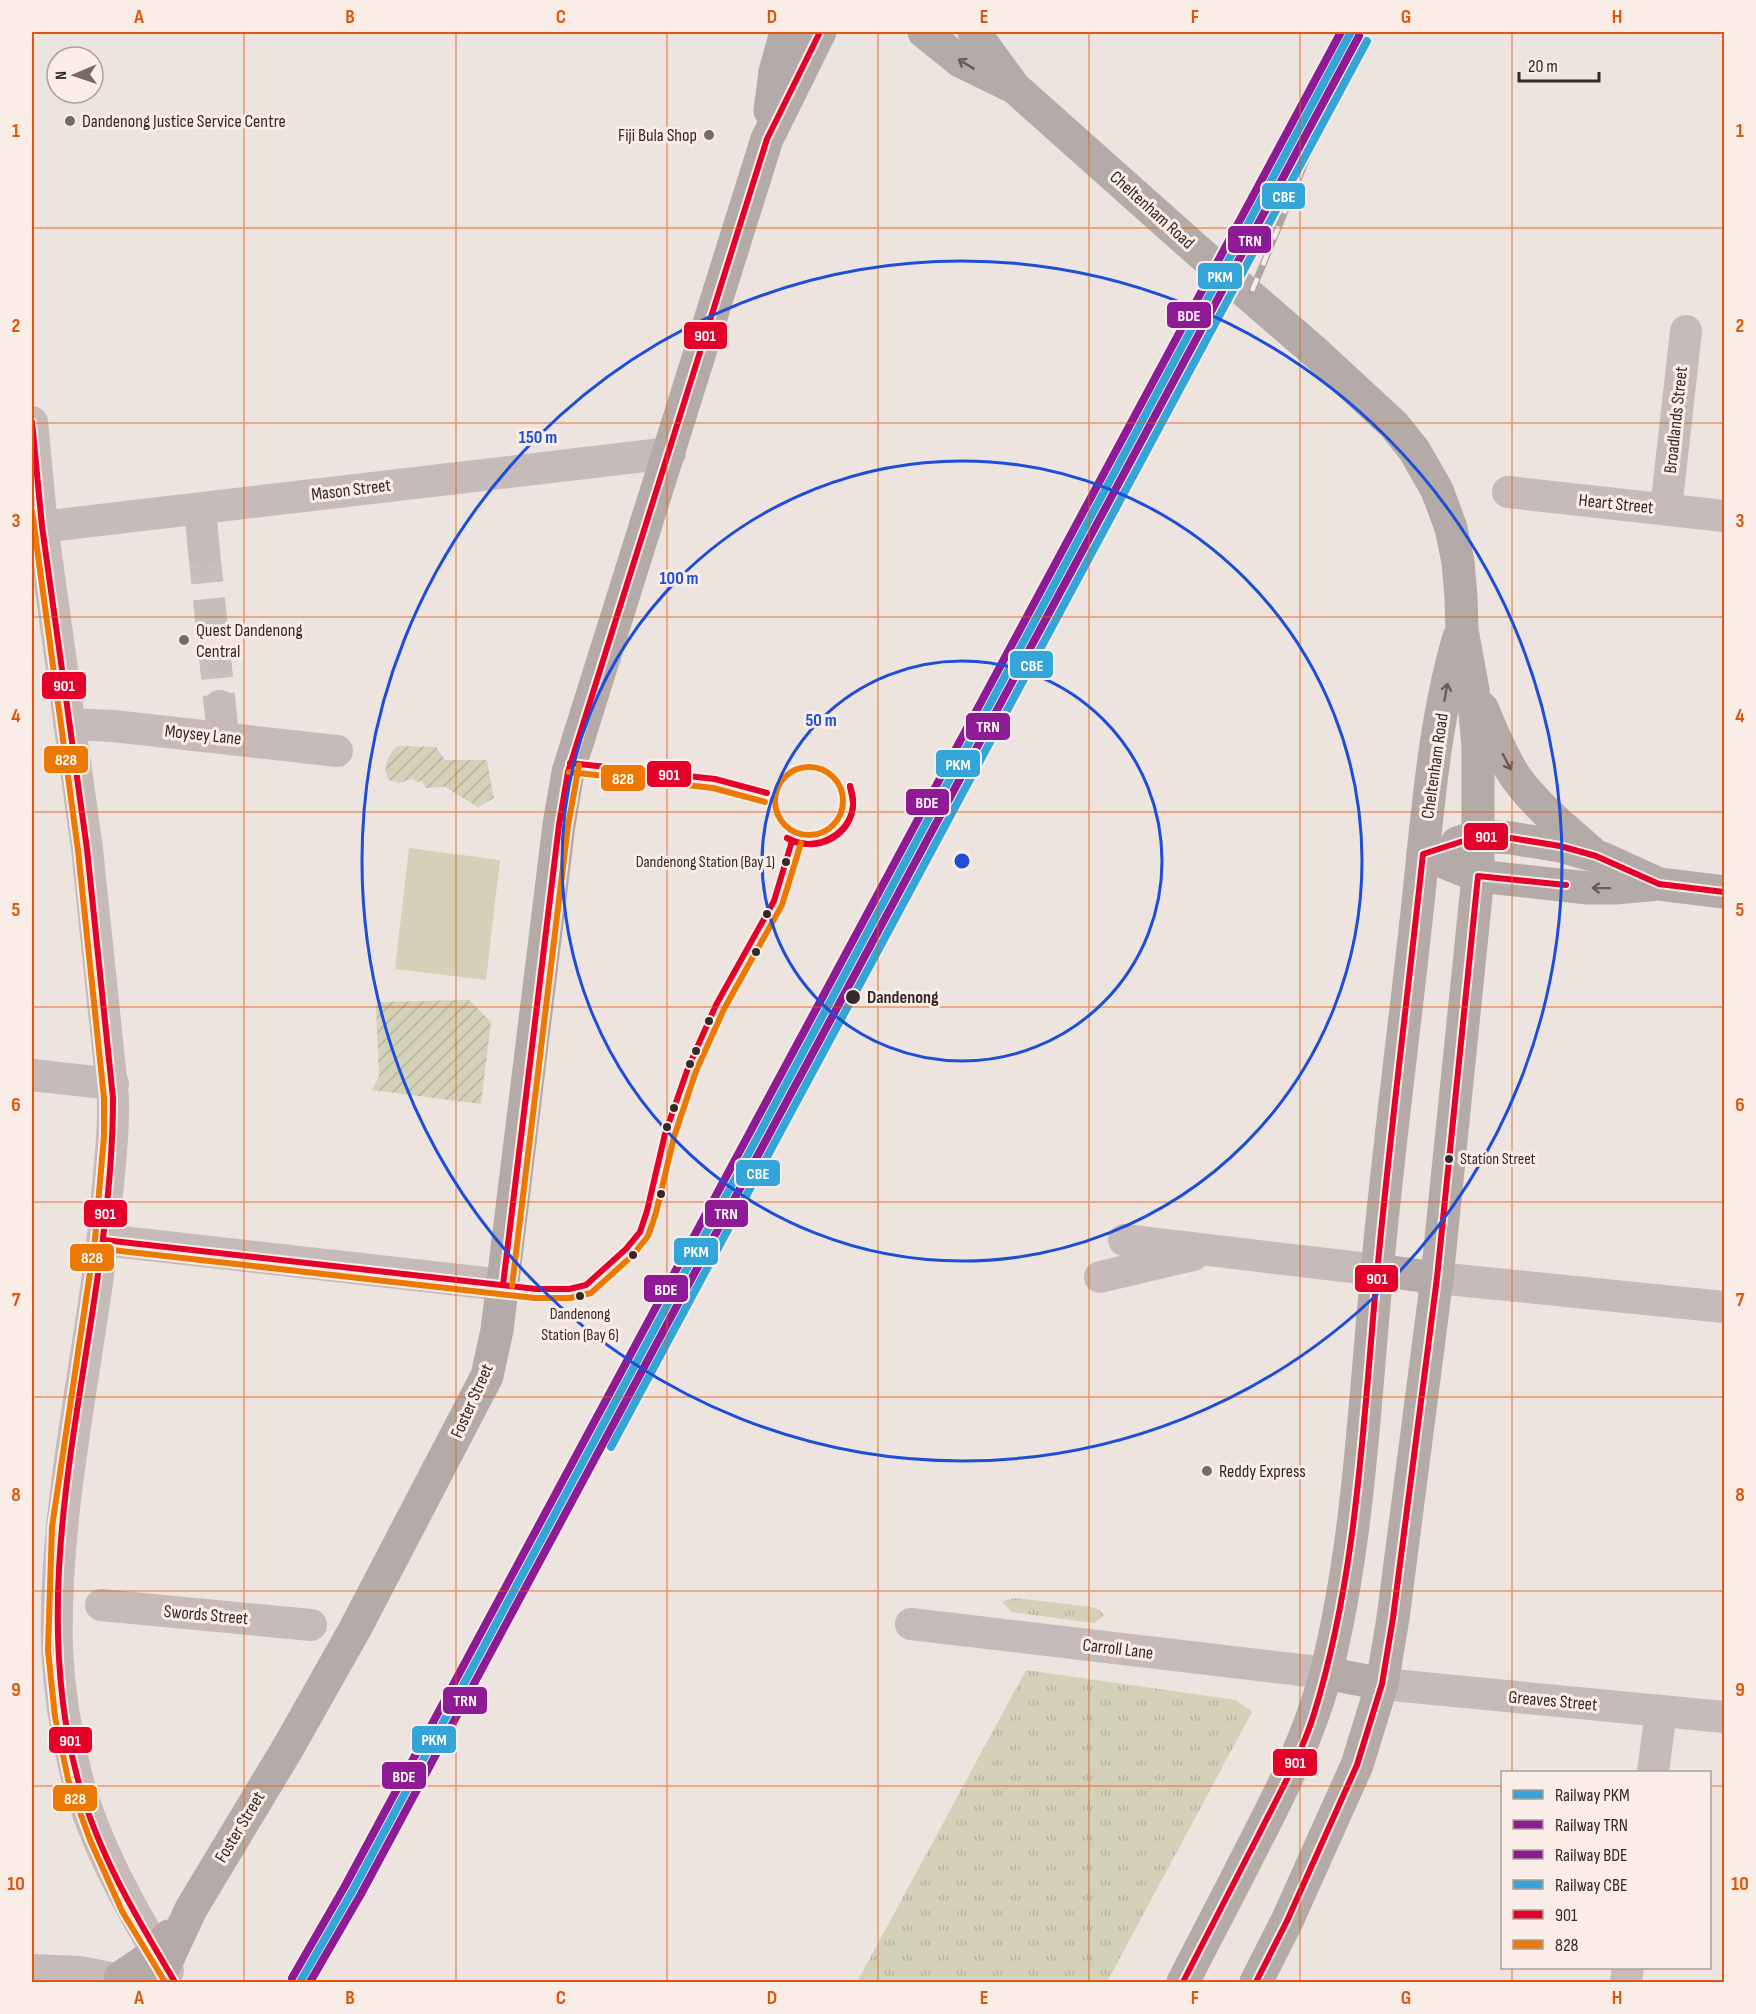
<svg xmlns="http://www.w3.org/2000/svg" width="1756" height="2014" viewBox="0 0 1756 2014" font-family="'Sofia Sans Condensed',sans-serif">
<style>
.grass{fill:url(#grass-tufts)}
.park{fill:#d4d1b9}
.garden{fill:url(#garden-furrows)}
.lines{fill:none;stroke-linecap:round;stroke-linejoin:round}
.minor-tunnel{stroke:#c8bebb;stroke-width:32;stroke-dasharray:32 16;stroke-linecap:butt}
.minor{stroke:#c6bbb8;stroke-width:32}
.major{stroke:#b4aaa8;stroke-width:33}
.rail-casing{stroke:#ada5a3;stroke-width:7}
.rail{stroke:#faece6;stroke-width:4.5;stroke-dasharray:14;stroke-linecap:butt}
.bus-1-casing{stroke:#faece6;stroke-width:10}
.bus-2-casing{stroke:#faece6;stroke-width:10}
.bus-1{stroke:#e4002b;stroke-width:6}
.bus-2{stroke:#eb7904;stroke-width:6}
.rail-1-casing{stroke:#faece6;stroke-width:12}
.rail-2-casing{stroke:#faece6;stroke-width:12}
.rail-3-casing{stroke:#faece6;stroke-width:12}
.rail-4-casing{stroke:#faece6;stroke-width:12}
.rail-1{stroke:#34a5d8;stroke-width:8}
.rail-2{stroke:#8f1a95;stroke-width:8}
.rail-3{stroke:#8f1a95;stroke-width:8}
.rail-4{stroke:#34a5d8;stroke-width:8}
.oneway{stroke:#685c5b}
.grid{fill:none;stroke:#df570d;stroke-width:1.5;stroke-opacity:0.55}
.ring{fill:none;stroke:#1d4ed8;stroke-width:3}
.poi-dot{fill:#766a68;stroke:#faece6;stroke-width:2}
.bus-dot{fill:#362827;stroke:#faece6;stroke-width:2}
.labels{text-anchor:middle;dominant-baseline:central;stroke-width:6;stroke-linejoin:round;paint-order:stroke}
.bus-label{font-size:16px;fill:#362827;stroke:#faece6;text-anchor:end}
.poi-label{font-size:18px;fill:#362827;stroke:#faece6;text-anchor:start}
.street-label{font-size:18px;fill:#362827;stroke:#faece6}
.stop-label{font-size:18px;font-weight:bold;fill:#362827;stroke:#faece6;text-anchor:start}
.centre{fill:#1d4ed8;stroke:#faece6;stroke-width:3}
.ring-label{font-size:18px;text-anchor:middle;font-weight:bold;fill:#1d4ed8;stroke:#faece6;stroke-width:6;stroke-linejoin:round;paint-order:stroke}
.line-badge{stroke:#faece6;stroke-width:2}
.badge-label{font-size:16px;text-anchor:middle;font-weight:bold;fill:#fff}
.neatline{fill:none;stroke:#df570d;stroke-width:2}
.grid-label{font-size:20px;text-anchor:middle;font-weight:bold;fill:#df570d}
</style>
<defs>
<pattern id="grass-tufts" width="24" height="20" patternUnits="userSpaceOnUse" patternTransform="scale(1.5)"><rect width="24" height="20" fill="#d4d1b9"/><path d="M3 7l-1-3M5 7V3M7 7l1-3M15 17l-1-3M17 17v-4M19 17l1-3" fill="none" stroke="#b7b39f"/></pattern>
<pattern id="garden-furrows" width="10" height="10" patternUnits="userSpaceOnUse" patternTransform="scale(1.5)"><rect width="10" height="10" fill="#d4d1b9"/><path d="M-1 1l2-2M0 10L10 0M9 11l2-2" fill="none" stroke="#b7b39f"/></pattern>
</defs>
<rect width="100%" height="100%" fill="#ede4e0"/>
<!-- grass -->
<g class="grass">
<path d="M 1016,1598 L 1092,1607 L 1100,1610 L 1104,1616 L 1094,1623 L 1011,1612 L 1003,1603 L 1003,1601 Z"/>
<path d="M 1026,1670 L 1236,1700 L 1252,1712 L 1107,1982 L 857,1982 Z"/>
</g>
<!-- park -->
<path class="park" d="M 409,848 L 500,860 L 486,980 L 395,969 Z"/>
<!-- garden -->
<g class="garden">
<path d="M 397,746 L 436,747 L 445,760 L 485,760 L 487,761 L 494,798 L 478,807 L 445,787 L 426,788 L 421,781 L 416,782 L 413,779 L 398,783 L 389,780 C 381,768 388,756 397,746 Z"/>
<path d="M 469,1000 L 491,1022 L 481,1104 L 372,1090 L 379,1076 L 376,1008 L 378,1002 Z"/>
</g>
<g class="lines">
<!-- minor-tunnel -->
<path class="minor-tunnel" d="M 204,551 L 220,706"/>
<!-- minor -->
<g class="minor">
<path d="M 32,422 L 42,526 L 87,849 L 113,1098 C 114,1127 111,1155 108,1184 C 96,1339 53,1493 57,1649 C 59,1691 66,1734 76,1774 C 94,1845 132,1910 168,1971"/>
<path d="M 1508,492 L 1724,516"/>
<path d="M 200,509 L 204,551"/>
<path d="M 1666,509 L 1686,331"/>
<path d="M 32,528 L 670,453"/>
<path d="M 220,706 L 223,737"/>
<path d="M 69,724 L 113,726 L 337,751"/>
<path d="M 32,1075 L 113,1084"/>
<path d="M 104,1240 L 503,1285"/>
<path d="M 1124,1240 L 1377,1270"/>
<path d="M 1100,1277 L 1193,1255"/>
<path d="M 1437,1278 L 1724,1307"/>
<path d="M 101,1605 L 311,1625"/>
<path d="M 911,1624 L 1326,1673"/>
<path d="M 1382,1684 L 1724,1717"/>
<path d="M 1653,1772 L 1661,1711"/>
<path d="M 32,1970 L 80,1972 L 115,1979"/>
<path d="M 1626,1982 L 1628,1968"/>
</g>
<!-- major -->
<g class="major">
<path d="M 924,32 L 960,61 L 1013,87"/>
<path d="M 974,32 L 1014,87 L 1198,251 L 1315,352 L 1394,425 L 1414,450 L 1437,490 L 1451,528 L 1458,562 L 1461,597 L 1462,630 L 1473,690 L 1478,746 L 1478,876 L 1437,1278 L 1393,1618 L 1382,1684 L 1357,1765 L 1287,1921 L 1256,1982"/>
<path d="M 770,111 L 775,72 L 786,32"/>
<path d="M 1482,708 C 1492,731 1502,758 1517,779 C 1537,806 1565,829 1590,851"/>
<path d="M 1457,843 L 1479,836 L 1511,838 L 1560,846 L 1602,858 L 1657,883"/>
<path d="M 1423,854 L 1478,876 L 1588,888 L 1615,888 L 1659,884 L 1724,892"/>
<path d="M 1377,1270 L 1437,1278"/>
<path d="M 1326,1673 L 1382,1684"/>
<path d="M 120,1978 L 148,1959 L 169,1936"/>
<path d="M 157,1982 L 191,1909 L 289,1746 L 355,1629 L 487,1376 L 497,1330 L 559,825 L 568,772 L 767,139 L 820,32"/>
<path d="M 1183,1982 C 1206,1937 1230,1892 1253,1846 C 1282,1790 1310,1734 1326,1673 C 1359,1542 1364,1406 1377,1272 C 1388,1152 1404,1032 1417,912 C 1427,821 1433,725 1459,637"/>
</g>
<defs>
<g id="rail">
<path d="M 1246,256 L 1319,88"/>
<path d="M 1252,291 L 1336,88"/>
</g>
</defs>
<!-- rail casing -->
<use href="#rail" class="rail-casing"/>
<!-- rail -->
<use href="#rail" class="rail"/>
<defs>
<g id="bus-1">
<path d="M 32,422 L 42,526 L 87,849 L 113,1098 C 113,1323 18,1553 77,1776 C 96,1850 136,1917 175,1982"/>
<path d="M 570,763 L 715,779 L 767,793"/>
<path d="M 787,838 C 791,840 796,843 800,843 C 825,848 851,830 853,805 C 853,799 851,792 850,786"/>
<path d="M 787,838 C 824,858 865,826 850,786"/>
<path d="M 104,1240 L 536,1289 L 569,1289 L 586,1285 L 626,1249 L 640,1232 L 647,1211 L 665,1134 L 688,1068 L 716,1005 L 774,901 L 792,841"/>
<path d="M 503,1285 L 559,825 L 568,772 L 767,139 L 820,32"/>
<path d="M 1183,1982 C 1208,1933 1233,1885 1258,1836 C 1278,1796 1301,1756 1314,1714 C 1358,1571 1363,1421 1377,1274 C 1390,1133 1408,994 1423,854 L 1479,836 L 1511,838 L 1560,846 L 1596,856 L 1659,884 L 1724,892"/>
<path d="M 1256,1982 L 1287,1921 L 1357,1765 L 1382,1684 L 1393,1618 L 1437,1278 L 1478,876 L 1566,885"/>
</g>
<g id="bus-2">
<path d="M 32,511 L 78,850 L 104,1098 L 104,1136 L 95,1239 L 52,1527 L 48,1650 L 55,1717 L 68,1779 L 90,1840 L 122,1911 L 165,1982"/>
<circle cx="809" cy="801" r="34"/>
<path d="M 569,772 L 713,788 L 765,802"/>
<path d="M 103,1249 L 535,1298 L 570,1298 L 591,1293 L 633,1255 L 648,1236 L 656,1213 L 674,1137 L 696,1071 L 724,1009 L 782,905 L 801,843"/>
<path d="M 512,1286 L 568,826 L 579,765"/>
</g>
</defs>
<!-- bus-1 casing -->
<use href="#bus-1" class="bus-1-casing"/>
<!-- bus-2 casing -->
<use href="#bus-2" class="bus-2-casing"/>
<!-- bus-1 -->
<use href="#bus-1" class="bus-1"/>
<!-- bus-2 -->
<use href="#bus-2" class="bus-2"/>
<defs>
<path id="rail-1" d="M 300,1982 L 353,1890 L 1351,32"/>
<path id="rail-2" d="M 310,1982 L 361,1894 L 1359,36"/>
<path id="rail-3" d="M 292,1978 L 345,1886 L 1341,32"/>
<path id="rail-4" d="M 611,1447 L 1367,41"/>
</defs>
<!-- rail-1 casing -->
<use href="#rail-1" class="rail-1-casing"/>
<!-- rail-2 casing -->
<use href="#rail-2" class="rail-2-casing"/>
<!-- rail-3 casing -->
<use href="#rail-3" class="rail-3-casing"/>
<!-- rail-4 casing -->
<use href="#rail-4" class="rail-4-casing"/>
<!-- rail-1 -->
<use href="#rail-1" class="rail-1"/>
<!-- rail-2 -->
<use href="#rail-2" class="rail-2"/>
<!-- rail-3 -->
<use href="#rail-3" class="rail-3"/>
<!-- rail-4 -->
<use href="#rail-4" class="rail-4"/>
</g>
<!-- one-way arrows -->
<defs><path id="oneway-shaft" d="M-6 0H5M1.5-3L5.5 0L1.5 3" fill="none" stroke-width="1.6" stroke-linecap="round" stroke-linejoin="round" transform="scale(1.5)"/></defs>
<g class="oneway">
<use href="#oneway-shaft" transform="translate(966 64) rotate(-149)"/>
<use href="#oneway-shaft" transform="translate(1446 692) rotate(-79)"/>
<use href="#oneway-shaft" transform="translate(1507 762) rotate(62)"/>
<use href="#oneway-shaft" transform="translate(1601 888) rotate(-179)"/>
</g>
<!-- grid -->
<path class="grid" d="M 244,32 L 244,1982M 456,32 L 456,1982M 667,32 L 667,1982M 878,32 L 878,1982M 1089,32 L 1089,1982M 1300,32 L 1300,1982M 1512,32 L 1512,1772M 32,228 L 1724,228M 32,423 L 1724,423M 32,617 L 1724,617M 32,812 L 1724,812M 32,1007 L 1724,1007M 32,1202 L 1724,1202M 32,1397 L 1724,1397M 32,1591 L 1724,1591M 32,1786 L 1502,1786M 1710,1786 L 1724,1786M 1512,1968 L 1512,1982"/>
<!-- distance rings -->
<g class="ring">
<circle cx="962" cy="861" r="200"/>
<circle cx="962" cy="861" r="400"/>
<circle cx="962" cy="861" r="600"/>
</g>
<!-- markers -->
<g class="poi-dot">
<circle cx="70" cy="121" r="6"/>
<circle cx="709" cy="135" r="6"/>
<circle cx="184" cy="640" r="6"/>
<circle cx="1207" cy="1471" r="6"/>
</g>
<g class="bus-dot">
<circle cx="786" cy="862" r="5"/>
<circle cx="767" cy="914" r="5"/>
<circle cx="756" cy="952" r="5"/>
<circle cx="853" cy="997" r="8"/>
<circle cx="709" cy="1021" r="5"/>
<circle cx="696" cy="1051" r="5"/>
<circle cx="690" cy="1064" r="5"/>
<circle cx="674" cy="1108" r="5"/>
<circle cx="667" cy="1127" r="5"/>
<circle cx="1449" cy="1159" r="5"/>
<circle cx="661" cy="1194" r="5"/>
<circle cx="633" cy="1255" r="5"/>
<circle cx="580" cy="1296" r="5"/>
</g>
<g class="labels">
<!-- bus labels -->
<g class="bus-label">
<text x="775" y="862">Dandenong Station (Bay 1)</text>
<text x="1460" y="1159" text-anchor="start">Station Street</text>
<text x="580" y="1314" text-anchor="middle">Dandenong<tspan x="580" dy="21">Station (Bay 6)</tspan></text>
</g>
<!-- poi labels -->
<g class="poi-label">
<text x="82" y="121">Dandenong Justice Service Centre</text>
<text x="697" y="135" text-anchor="end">Fiji Bula Shop</text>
<text x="196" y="630">Quest Dandenong<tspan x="196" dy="21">Central</tspan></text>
<text x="1219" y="1471">Reddy Express</text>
</g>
<!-- street labels -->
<g class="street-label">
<text transform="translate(1152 210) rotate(42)">Cheltenham Road</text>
<text transform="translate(1676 420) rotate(-84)">Broadlands Street</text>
<text transform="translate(351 490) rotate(-7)">Mason Street</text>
<text transform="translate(1616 504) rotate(6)">Heart Street</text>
<text transform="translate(203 735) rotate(6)">Moysey Lane</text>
<text transform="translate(1435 766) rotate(-82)">Cheltenham Road</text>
<text transform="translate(472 1401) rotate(-66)">Foster Street</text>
<text transform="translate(206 1615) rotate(5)">Swords Street</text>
<text transform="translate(1118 1649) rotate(7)">Carroll Lane</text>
<text transform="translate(1553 1701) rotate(5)">Greaves Street</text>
<text transform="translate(240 1827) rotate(-59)">Foster Street</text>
</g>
<!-- stop labels -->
<g class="stop-label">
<text x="867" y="997">Dandenong</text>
</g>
</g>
<circle cx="962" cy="861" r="9" class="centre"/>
<g class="ring-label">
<text x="538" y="443">150 m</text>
<text x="679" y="584">100 m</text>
<text x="821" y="726">50 m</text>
</g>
<g class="line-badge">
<rect x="1261" y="182" width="45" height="28" rx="6" fill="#34a5d8"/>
<rect x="1227" y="225" width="45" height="29" rx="6" fill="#8f1a95"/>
<rect x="1197" y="262" width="46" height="28" rx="6" fill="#34a5d8"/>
<rect x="1166" y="301" width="46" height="28" rx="6" fill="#8f1a95"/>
<rect x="683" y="321" width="45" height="29" rx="6" fill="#e4002b"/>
<rect x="1009" y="650" width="45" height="29" rx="6" fill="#34a5d8"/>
<rect x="41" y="671" width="46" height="29" rx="6" fill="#e4002b"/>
<rect x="965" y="712" width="46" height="29" rx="6" fill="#8f1a95"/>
<rect x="43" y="745" width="46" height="29" rx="6" fill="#eb7904"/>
<rect x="935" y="749" width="46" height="29" rx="6" fill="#34a5d8"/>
<rect x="646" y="760" width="46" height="28" rx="6" fill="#e4002b"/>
<rect x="600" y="764" width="46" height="28" rx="6" fill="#eb7904"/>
<rect x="905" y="788" width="45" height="28" rx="6" fill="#8f1a95"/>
<rect x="1463" y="822" width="46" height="29" rx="6" fill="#e4002b"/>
<rect x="735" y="1159" width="46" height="28" rx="6" fill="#34a5d8"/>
<rect x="83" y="1199" width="45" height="29" rx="6" fill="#e4002b"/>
<rect x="704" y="1199" width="45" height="29" rx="6" fill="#8f1a95"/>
<rect x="673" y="1237" width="46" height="29" rx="6" fill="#34a5d8"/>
<rect x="69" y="1243" width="46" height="29" rx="6" fill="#eb7904"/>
<rect x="1354" y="1264" width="45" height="29" rx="6" fill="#e4002b"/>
<rect x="643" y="1274" width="46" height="29" rx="6" fill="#8f1a95"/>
<rect x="442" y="1686" width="46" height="29" rx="6" fill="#8f1a95"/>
<rect x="411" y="1725" width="46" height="29" rx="6" fill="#34a5d8"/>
<rect x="48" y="1726" width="45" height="28" rx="6" fill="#e4002b"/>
<rect x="1272" y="1748" width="46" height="29" rx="6" fill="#e4002b"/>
<rect x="381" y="1761" width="46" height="29" rx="6" fill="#8f1a95"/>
<rect x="52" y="1784" width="46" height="28" rx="6" fill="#eb7904"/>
</g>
<g class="badge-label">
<text x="1284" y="202">CBE</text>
<text x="1250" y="246">TRN</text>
<text x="1220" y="282">PKM</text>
<text x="1189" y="321">BDE</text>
<text x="705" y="341">901</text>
<text x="1032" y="671">CBE</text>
<text x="64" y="691">901</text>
<text x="988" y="732">TRN</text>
<text x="66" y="765">828</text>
<text x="958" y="770">PKM</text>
<text x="669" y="780">901</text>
<text x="623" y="784">828</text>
<text x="927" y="808">BDE</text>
<text x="1486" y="842">901</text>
<text x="758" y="1179">CBE</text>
<text x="105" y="1219">901</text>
<text x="726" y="1219">TRN</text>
<text x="696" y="1257">PKM</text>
<text x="92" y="1263">828</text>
<text x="1377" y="1284">901</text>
<text x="666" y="1295">BDE</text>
<text x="465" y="1706">TRN</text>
<text x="434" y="1745">PKM</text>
<text x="70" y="1746">901</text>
<text x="1295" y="1768">901</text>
<text x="404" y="1782">BDE</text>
<text x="75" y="1804">828</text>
</g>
<!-- border -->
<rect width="1756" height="2014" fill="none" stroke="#faece6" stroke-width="66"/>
<!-- legend -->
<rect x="1501" y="1771" width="210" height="198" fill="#faece6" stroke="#ac9e9a" stroke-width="1.5"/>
<rect x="1513" y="1790" width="30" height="9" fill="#34a5d8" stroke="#ac9e9a" stroke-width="1.5"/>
<text x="1555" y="1801" font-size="18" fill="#362827">Railway PKM</text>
<rect x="1513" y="1820" width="30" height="9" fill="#8f1a95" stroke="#ac9e9a" stroke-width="1.5"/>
<text x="1555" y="1831" font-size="18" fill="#362827">Railway TRN</text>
<rect x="1513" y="1850" width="30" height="9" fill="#8f1a95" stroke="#ac9e9a" stroke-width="1.5"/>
<text x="1555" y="1861" font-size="18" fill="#362827">Railway BDE</text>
<rect x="1513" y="1880" width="30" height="9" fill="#34a5d8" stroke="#ac9e9a" stroke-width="1.5"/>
<text x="1555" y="1891" font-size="18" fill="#362827">Railway CBE</text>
<rect x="1513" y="1910" width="30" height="9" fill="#e4002b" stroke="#ac9e9a" stroke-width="1.5"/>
<text x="1555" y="1921" font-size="18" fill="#362827">901</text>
<rect x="1513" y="1940" width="30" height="9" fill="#eb7904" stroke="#ac9e9a" stroke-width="1.5"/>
<text x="1555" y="1951" font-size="18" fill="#362827">828</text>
<!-- north arrow -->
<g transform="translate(75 75) rotate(268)"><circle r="28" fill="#faece6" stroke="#ac9e9a" stroke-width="1.5"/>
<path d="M0-4.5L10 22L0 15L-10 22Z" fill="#766a68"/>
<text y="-9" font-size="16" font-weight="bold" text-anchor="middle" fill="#362827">N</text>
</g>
<!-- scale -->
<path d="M1519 72v9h80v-9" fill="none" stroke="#362827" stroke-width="3"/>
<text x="1528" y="72" font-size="18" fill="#362827" stroke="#faece6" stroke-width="4.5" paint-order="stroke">20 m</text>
<rect x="33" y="33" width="1690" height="1948" class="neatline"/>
<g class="grid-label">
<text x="139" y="23">A</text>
<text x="350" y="23">B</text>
<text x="561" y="23">C</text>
<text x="772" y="23">D</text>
<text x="984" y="23">E</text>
<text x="1195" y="23">F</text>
<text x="1406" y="23">G</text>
<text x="1617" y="23">H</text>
<text x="16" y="137">1</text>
<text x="1740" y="137">1</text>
<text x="16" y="332">2</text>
<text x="1740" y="332">2</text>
<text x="16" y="527">3</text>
<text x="1740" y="527">3</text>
<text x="16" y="722">4</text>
<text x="1740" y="722">4</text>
<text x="16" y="916">5</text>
<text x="1740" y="916">5</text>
<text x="16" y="1111">6</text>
<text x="1740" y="1111">6</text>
<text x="16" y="1306">7</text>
<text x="1740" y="1306">7</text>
<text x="16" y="1501">8</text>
<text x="1740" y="1501">8</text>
<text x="16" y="1696">9</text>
<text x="1740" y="1696">9</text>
<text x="16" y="1890">10</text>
<text x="1740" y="1890">10</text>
<text x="139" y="2004">A</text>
<text x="350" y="2004">B</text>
<text x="561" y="2004">C</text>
<text x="772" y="2004">D</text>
<text x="984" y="2004">E</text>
<text x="1195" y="2004">F</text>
<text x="1406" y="2004">G</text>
<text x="1617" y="2004">H</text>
</g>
</svg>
